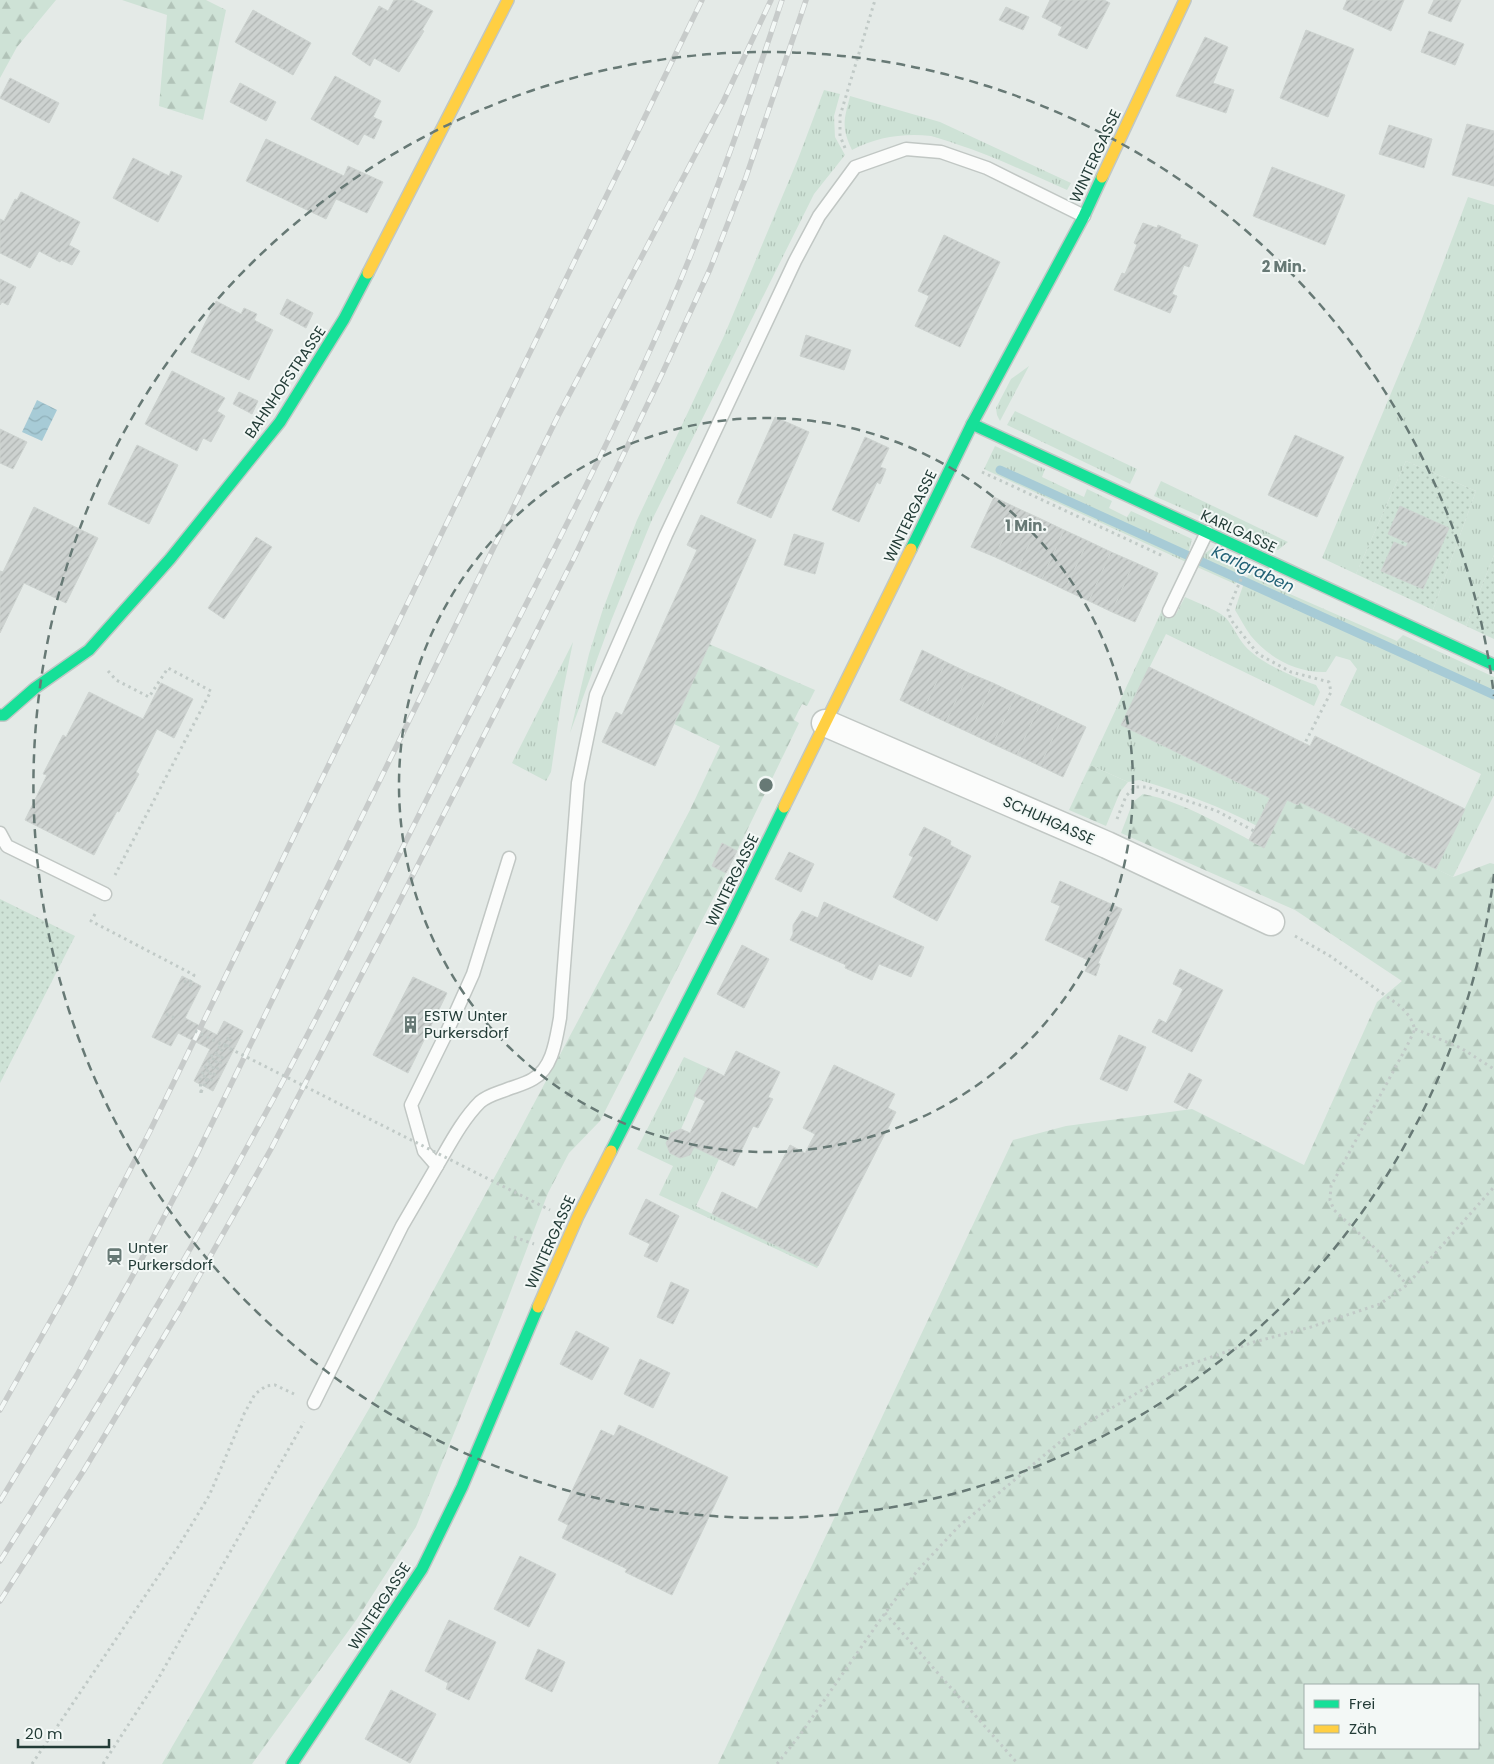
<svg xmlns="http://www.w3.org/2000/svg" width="1494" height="1764" viewBox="0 0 1494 1764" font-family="Poppins,sans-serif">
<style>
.grass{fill:url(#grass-tufts)}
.forest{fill:url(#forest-firs);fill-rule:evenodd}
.garden{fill:url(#garden-dots)}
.water{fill:url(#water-waves)}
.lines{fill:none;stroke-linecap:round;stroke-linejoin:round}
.stream{stroke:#a7cbd6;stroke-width:9}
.building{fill:url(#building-hatch);stroke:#cdd3d0}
.lane-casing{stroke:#c1c7c4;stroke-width:15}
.street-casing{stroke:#c1c7c4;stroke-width:29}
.fast-casing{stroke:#c0c7c5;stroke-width:14}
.slow-casing{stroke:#c0c7c5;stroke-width:14}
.path{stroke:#c1cac7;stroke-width:3;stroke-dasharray:2.5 4;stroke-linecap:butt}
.lane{stroke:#fbfcfb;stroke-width:12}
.street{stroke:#fbfcfb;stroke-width:26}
.fast{stroke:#16e098;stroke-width:11}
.slow{stroke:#ffcf43;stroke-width:11}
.rail-casing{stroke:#c7cbca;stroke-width:5.5}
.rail{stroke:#f3f8f6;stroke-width:4;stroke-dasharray:11;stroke-linecap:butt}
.path-bridge{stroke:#c1cac7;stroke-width:3;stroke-dasharray:2.5 4;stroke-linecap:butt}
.ring{fill:none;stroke:#677975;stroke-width:2.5;stroke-dasharray:9 6}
.labels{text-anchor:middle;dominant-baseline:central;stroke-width:4;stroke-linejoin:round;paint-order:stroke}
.street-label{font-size:15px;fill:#233c37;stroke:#f3f8f6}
.poi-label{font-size:15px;fill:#233c37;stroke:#f3f8f6;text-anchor:start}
.water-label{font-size:16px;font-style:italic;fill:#206075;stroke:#f3f8f6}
.centre{fill:#677975;stroke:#f3f8f6;stroke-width:2.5}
.ring-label{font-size:15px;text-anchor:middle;font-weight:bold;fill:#677975;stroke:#f3f8f6;stroke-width:4;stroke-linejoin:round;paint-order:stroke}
</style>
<defs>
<pattern id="grass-tufts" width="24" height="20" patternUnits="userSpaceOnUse" patternTransform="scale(1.25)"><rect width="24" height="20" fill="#cee2d6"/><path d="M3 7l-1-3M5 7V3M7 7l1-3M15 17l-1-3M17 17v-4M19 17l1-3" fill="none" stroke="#b1c3b8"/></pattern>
<pattern id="forest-firs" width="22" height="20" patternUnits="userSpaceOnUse" patternTransform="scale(1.25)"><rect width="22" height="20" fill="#cee2d6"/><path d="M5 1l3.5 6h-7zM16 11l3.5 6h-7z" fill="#b1c3b8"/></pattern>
<pattern id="garden-dots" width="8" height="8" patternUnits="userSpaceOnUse" patternTransform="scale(1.25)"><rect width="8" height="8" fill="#cee2d6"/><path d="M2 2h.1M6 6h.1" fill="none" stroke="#b1c3b8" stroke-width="1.8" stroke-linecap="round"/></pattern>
<pattern id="water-waves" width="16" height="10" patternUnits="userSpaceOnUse" patternTransform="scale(1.25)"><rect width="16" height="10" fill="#a7cbd6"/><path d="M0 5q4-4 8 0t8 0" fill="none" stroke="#8fafb8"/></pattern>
<pattern id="building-hatch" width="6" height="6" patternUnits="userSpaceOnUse" patternTransform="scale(1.25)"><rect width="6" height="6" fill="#cdd2d0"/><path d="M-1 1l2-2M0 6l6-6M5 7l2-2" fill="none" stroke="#b0b5b3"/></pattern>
</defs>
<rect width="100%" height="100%" fill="#e4eae7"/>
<!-- grass -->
<g class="grass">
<path d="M 824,90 L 840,94 L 834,116 L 835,137 L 845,155 L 814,194 L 651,522 L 611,621 L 570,733 L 589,654 L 602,612 L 623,556 L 637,520 L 724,336 L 798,159 Z"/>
<path d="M 850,96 L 940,122 L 1071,183 L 1067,190 C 1030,174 994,156 956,144 C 948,141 939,138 931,136 C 903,133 877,137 852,150 C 841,127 844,120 850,96 Z"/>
<path d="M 1468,197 L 1494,205 L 1494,555 L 1466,626 L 1433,610 L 1476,491 L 1406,461 L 1356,574 L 1322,558 L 1420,324 Z"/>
<path d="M 1029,366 L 1000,421 L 997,415 L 996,408 L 1011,379 Z"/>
<path d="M 1015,411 L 1137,469 L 1130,484 L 1007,425 Z"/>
<path d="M 995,446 L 1045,469 L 1042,477 L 1084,497 L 1087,489 L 1112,501 L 1109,508 L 1127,517 L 1131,511 L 1192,539 L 1186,562 L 984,469 Z"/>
<path d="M 1161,481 L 1288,542 L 1278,550 L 1154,496 Z"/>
<path d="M 1214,547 L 1244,564 L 1235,584 L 1197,567 L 1204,554 Z"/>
<path d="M 1255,566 L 1277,577 L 1274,587 L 1397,641 L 1403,635 L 1494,677 L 1494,795 L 1453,877 L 1436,869 L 1481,774 L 1340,705 L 1357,669 L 1350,660 L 1336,656 L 1326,672 C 1297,673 1269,658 1251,636 C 1245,628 1240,618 1235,610 C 1240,595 1244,577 1255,566 Z"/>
<path d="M 1185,597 C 1195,602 1218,610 1226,618 C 1233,626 1238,638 1245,646 C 1260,663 1295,678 1316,685 L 1320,692 L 1314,706 L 1166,634 L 1121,725 L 1270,798 L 1257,826 C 1220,806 1180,792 1139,780 L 1128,782 L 1090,765 L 1163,608 L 1176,614 Z"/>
<path d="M 573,642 L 562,696 L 551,772 L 546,781 L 512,763 Z"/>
<path d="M 684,1057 L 708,1068 L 681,1129 L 671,1133 L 666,1143 L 670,1153 L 680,1158 L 694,1147 L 719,1159 L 696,1206 L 818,1266 L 817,1268 L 659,1195 L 673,1166 L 637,1149 Z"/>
</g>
<!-- forest -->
<g class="forest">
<path d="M 0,0 L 56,0 L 17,47 L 0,78 Z"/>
<path d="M 122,0 L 206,0 L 226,10 L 203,120 L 159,106 L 167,15 Z"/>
<path d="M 709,644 L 815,690 L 807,706 L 802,704 L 794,720 L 799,723 L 737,851 L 722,843 L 712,865 L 726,873 L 600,1121 L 569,1153 L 548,1193 L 501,1317 L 416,1527 L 357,1619 L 252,1764 L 162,1764 L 373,1402 L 513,1143 L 690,810 L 720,746 L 674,724 Z"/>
<path d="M 1090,765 L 1128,782 L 1120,792 L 1106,826 L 1069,810 Z"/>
<path d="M 1143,794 C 1186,802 1226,829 1264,847 L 1287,800 L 1298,805 L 1300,802 L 1453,877 L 1490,863 L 1494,864 L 1494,1764 L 718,1764 L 1013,1140 L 1066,1126 L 1192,1109 L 1304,1165 L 1377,1002 L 1402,981 L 1295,910 L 1121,833 L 1133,802 ZM 1305,1685 L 1478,1685 L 1478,1748 L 1305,1748 Z"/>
</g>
<!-- garden -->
<g class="garden">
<path d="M 1406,461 L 1476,491 L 1433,610 L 1356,574 Z"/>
<path d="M 1494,555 L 1494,639 L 1466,626 Z"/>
<path d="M 0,899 L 75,936 L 0,1083 Z"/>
</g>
<!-- water -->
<path class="water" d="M 37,400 L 57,410 L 42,441 L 22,432 Z"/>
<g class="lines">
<!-- stream -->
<path class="stream" d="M 1000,470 L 1494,695"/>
</g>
<!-- building -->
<g class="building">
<path d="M 394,0 L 412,0 L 433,11 L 422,30 L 424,31 L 399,72 L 374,58 L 370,66 L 352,54 L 379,6 L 388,11 Z"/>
<path d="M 1050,0 L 1104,0 L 1110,3 L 1087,49 L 1058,35 L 1062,27 L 1042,17 Z"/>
<path d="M 1347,0 L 1404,0 L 1391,31 L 1343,9 Z"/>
<path d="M 1434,0 L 1461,0 L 1451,22 L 1428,13 Z"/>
<path d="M 1006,7 L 1029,17 L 1023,30 L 999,20 Z"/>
<path d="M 253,10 L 311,43 L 293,75 L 235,42 Z"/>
<path d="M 1306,30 L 1354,49 L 1328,117 L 1280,98 Z"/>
<path d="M 1429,31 L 1464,44 L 1455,65 L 1421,52 Z"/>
<path d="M 1205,37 L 1228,47 L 1213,83 L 1234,90 L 1226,113 L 1176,96 Z"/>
<path d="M 335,76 L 381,101 L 373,117 L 382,121 L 374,139 L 364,134 L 358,145 L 311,119 Z"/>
<path d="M 10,78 L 59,103 L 49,123 L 0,98 Z"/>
<path d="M 240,83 L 276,102 L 266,121 L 230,102 Z"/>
<path d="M 1467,124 L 1494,131 L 1494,186 L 1452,175 Z"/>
<path d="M 1389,125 L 1432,139 L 1424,168 L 1379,154 Z"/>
<path d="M 266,139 L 344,176 L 348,166 L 383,182 L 367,213 L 336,199 L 326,219 L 246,181 Z"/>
<path d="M 133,158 L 169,176 L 171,171 L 182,176 L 158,222 L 113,198 Z"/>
<path d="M 1272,167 L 1345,195 L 1325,245 L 1253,216 Z"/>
<path d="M 21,192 L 80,222 L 69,245 L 80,251 L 72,265 L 61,260 L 60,262 L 39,251 L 30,268 L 0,253 L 0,219 L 4,221 L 15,199 L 17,200 Z"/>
<path d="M 1143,223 L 1157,228 L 1158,225 L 1181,235 L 1180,238 L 1198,245 L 1189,267 L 1184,265 L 1172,294 L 1177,296 L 1170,313 L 1114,290 L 1122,273 L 1125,274 L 1137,245 L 1134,243 Z"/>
<path d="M 944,235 L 1000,262 L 960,347 L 915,326 L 929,296 L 918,291 Z"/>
<path d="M 0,279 L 16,287 L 8,305 L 2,302 L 0,305 Z"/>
<path d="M 287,299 L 313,313 L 306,328 L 280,314 Z"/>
<path d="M 216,301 L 241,314 L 244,308 L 257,314 L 254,320 L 273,330 L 249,380 L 191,352 Z"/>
<path d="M 806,335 L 851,350 L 844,370 L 800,356 Z"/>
<path d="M 172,371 L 225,398 L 217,411 L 225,416 L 211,442 L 203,438 L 197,451 L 145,424 Z"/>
<path d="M 239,392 L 258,401 L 252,414 L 233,404 Z"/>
<path d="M 775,417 L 809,432 L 771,518 L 737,503 Z"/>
<path d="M 0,429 L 27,442 L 13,469 L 0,463 Z"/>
<path d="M 1295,435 L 1344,457 L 1317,517 L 1268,495 Z"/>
<path d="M 865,437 L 889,448 L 880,467 L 886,469 L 880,484 L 877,482 L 859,522 L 832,510 Z"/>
<path d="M 137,445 L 178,465 L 149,524 L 108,504 Z"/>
<path d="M 994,497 L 1017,508 L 995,557 L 971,547 Z"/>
<path d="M 1400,506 L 1449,528 L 1423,589 L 1381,571 L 1394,542 L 1406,547 L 1408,543 L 1388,534 Z"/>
<path d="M 34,507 L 98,538 L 66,603 L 24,583 L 0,633 L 0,571 L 3,572 Z"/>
<path d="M 1017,508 L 1041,519 L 1018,568 L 995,557 Z"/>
<path d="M 701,515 L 756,540 L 655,766 L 602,742 L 616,712 L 622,715 L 697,550 L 687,545 Z"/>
<path d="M 1041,519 L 1064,530 L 1042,579 L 1018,568 Z"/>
<path d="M 1064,530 L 1088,541 L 1065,590 L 1042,579 Z"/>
<path d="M 794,534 L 824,543 L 815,574 L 784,565 Z"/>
<path d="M 256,537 L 272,547 L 224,619 L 208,608 Z"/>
<path d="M 1088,541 L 1111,552 L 1089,601 L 1065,590 Z"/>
<path d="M 1111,552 L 1134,562 L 1112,612 L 1089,601 Z"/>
<path d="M 1134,562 L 1158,573 L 1135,622 L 1112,612 Z"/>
<path d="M 922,650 L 946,662 L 923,711 L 900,700 Z"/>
<path d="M 946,662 L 969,673 L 946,722 L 923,711 Z"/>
<path d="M 1149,667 L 1310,746 L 1315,736 L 1465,809 L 1436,869 L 1300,802 L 1298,805 L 1287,800 L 1264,848 L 1249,840 L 1270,798 L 1121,725 Z"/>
<path d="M 969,673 L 993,683 L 970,733 L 946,722 Z"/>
<path d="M 161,683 L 193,699 L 174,738 L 157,729 L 136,772 L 139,774 L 119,812 L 117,811 L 94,855 L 25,820 L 47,775 L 43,774 L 63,735 L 66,737 L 89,692 L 143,719 Z"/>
<path d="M 993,683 L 1016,694 L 993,744 L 970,733 Z"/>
<path d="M 1016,694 L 1040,705 L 1017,755 L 993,744 Z"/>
<path d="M 1040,705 L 1063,716 L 1040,766 L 1017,755 Z"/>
<path d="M 1063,716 L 1086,727 L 1063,777 L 1040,766 Z"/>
<path d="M 924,827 L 951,841 L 950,845 L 971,856 L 937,921 L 893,897 L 913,857 L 909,855 Z"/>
<path d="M 722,843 L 737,851 L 726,873 L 712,866 Z"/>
<path d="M 789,852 L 814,864 L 801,892 L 775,879 Z"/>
<path d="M 1060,881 L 1122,909 L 1098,963 L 1100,964 L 1096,976 L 1085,971 L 1090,961 L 1045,940 L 1060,906 L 1051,902 Z"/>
<path d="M 824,902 L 924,947 L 911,977 L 879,964 L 872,980 L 845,968 L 846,965 L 790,940 L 793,934 L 793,925 L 802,911 L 818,918 Z"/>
<path d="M 742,945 L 769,959 L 744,1008 L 717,994 Z"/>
<path d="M 1180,969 L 1223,990 L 1192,1052 L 1152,1032 L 1159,1019 L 1166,1023 L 1183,989 L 1173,984 Z"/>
<path d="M 182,976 L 201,986 L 185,1018 L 217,1035 L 224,1021 L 243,1031 L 213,1091 L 194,1081 L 210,1049 L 178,1033 L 171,1046 L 152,1037 Z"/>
<path d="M 413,977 L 447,993 L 408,1073 L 373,1055 Z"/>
<path d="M 1119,1035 L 1146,1047 L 1127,1091 L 1100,1079 Z"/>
<path d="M 736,1051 L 780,1072 L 768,1097 L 773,1099 L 758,1128 L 753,1126 L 734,1166 L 694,1147 L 690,1155 L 680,1158 L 670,1153 L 666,1143 L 671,1133 L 681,1129 L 690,1133 L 705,1101 L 694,1096 L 708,1068 L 724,1076 Z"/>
<path d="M 834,1065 L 895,1094 L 888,1108 L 896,1112 L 818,1266 L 712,1214 L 722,1192 L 757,1209 L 790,1145 L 805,1153 L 815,1134 L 803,1128 Z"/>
<path d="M 1189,1073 L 1202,1080 L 1187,1109 L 1174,1102 Z"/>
<path d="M 646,1199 L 679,1216 L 657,1262 L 644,1256 L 650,1244 L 629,1234 Z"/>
<path d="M 671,1282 L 689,1290 L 673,1324 L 657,1317 Z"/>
<path d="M 576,1331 L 609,1348 L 592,1380 L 560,1364 Z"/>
<path d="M 640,1359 L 670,1373 L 653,1408 L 624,1394 Z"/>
<path d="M 619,1425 L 728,1477 L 672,1595 L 625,1572 L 627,1569 L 562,1538 L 568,1525 L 558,1520 L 601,1430 L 614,1436 Z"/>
<path d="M 520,1556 L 556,1574 L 529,1627 L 494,1609 Z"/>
<path d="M 449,1620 L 496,1642 L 469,1700 L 446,1689 L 448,1683 L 425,1671 Z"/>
<path d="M 538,1649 L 565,1662 L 552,1692 L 525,1679 Z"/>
<path d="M 391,1690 L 436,1714 L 410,1763 L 365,1739 Z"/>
</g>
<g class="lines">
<defs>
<g id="lane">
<path d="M 1169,611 L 1207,532"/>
<path d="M 0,833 L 7,846 L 105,894"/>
<path d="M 437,1166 C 450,1144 462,1120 480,1102 C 488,1095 498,1093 508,1089 C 516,1086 525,1084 533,1079 C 553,1068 556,1039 560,1018 L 578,783 L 596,695 L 666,535 L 795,261 L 819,216 L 855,167 L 906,149 L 941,152 L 987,168 L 1084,216"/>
<path d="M 314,1403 L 402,1226 L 437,1166 L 424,1151 L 411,1105 L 446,1034 L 473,974 L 509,858"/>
</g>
<path id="street" d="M 825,723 L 1107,845 L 1271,922"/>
<g id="fast">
<path d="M 972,424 L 1494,665"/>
<path d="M 911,549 L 972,424 L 1084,216 L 1102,177"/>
<path d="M 0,715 L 4,715 L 35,688 L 89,650 L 170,559 L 280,422 L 344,319 L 368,273"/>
<path d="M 611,1151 L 729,920 L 784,807"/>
<path d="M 292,1764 L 422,1569 L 462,1487 L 538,1307"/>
</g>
<g id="slow">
<path d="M 1102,177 L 1185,0"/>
<path d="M 368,273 L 508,0"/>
<path d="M 784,807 L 911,549"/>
<path d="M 538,1307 L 578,1216 L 611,1151"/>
</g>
</defs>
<!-- lane casing -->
<use href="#lane" class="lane-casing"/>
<!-- street casing -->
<use href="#street" class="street-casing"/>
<!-- fast casing -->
<use href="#fast" class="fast-casing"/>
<!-- slow casing -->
<use href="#slow" class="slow-casing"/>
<!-- path -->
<g class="path">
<path d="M 845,148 L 840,136 L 840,116 L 875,0"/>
<path d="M 982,472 L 1163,556"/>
<path d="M 1241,579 L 1228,610 L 1231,620 L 1258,654 L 1291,672 L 1329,682 L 1331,692 L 1305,743"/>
<path d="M 108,671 L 116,680 L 149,697 L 168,668 L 211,691 L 115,875"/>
<path d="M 1117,819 L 1126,796 L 1135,787 L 1147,787 L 1217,811 L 1254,831"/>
<path d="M 95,914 L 91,921 L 194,975 L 189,984"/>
<path d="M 1295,936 L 1330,956 L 1400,1006 L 1410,1017 L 1415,1029 L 1407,1046 L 1331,1186 L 1330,1200 L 1334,1210 L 1378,1251 L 1407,1285"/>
<path d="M 184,981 L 194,987"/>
<path d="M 166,1014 L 177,1019"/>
<path d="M 1415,1029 L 1461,1048 L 1494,1069"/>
<path d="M 227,1047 L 231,1039 L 230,1034"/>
<path d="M 201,1092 L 230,1034"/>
<path d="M 201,1093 L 200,1078 L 213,1053 L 223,1058 L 210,1082 L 203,1079 L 221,1044"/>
<path d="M 514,1237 L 534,1244"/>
<path d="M 885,1613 L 1018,1764"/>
<path d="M 32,1764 L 178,1547 L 209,1496 L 244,1414 L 255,1394 L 266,1386 L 275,1385 L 294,1394"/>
<path d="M 103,1764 L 158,1679 L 304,1422"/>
<path d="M 777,1764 L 800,1735 L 885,1613 L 918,1570 L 958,1527 L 1072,1432 L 1177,1369 L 1254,1342 L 1311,1327 L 1380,1304 L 1407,1285 L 1494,1187"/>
</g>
<!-- lane -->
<use href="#lane" class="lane"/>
<!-- street -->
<use href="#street" class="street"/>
<!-- fast -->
<use href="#fast" class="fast"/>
<!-- slow -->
<use href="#slow" class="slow"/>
<defs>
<g id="rail">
<path d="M 0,1410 L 70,1286 L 149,1133 L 702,0"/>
<path d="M 0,1501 L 77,1375 L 137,1268 L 196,1156 L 558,416 L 724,100 L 771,0"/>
<path d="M 0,1561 C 88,1423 174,1282 252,1138 C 323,1010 387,878 453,747 C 527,601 605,456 670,305 C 713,205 748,103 782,0"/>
<path d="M 0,1601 L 84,1470 L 181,1308 L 271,1149 L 390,920 L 574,558 L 662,374 L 710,269 L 746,177 L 806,0"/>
</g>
</defs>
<!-- rail casing -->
<use href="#rail" class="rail-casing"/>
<!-- rail -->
<use href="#rail" class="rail"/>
<!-- path-bridge -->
<path class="path-bridge" d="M 195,1031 L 550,1210"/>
</g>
<!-- distance rings -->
<g class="ring">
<circle cx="766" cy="785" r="367"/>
<path d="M1494 874A733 733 0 1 1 1494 696"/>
</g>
<!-- icons -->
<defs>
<symbol id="building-bare" viewBox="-9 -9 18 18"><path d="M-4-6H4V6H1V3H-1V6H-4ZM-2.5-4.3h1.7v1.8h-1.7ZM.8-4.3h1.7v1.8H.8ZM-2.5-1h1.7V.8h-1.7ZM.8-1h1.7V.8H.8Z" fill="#677975" stroke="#f3f8f6" stroke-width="2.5" paint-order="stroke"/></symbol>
<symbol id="station-bare" viewBox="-9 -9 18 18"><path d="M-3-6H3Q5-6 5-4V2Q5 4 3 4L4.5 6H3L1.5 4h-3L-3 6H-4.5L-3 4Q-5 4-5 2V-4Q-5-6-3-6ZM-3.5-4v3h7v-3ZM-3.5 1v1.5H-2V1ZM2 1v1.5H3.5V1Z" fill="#677975" stroke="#f3f8f6" stroke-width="2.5" paint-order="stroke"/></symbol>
</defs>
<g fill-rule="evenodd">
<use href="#building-bare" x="398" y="1012" width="25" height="25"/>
<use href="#station-bare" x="102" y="1244" width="25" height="25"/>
</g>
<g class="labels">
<!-- street labels -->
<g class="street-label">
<text transform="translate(1095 156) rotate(-65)">WINTERGASSE</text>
<text transform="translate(285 382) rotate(-56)">BAHNHOFSTRASSE</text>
<text transform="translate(910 516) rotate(-64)">WINTERGASSE</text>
<text transform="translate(1239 531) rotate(25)">KARLGASSE</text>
<text transform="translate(1049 820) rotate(24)">SCHUHGASSE</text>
<text transform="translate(732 880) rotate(-64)">WINTERGASSE</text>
<text transform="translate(550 1242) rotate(-66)">WINTERGASSE</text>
<text transform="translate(379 1606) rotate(-57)">WINTERGASSE</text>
</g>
<!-- poi labels -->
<g class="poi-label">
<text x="424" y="1015">ESTW Unter<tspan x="424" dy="17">Purkersdorf</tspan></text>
<text x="128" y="1247">Unter<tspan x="128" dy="17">Purkersdorf</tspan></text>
</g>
<!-- water labels -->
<g class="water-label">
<text transform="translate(1253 569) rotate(25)">Karlgraben</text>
</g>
</g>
<circle cx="766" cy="785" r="8" class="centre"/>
<g class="ring-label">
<text x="1284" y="272">2 Min.</text>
<text x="1026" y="531">1 Min.</text>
</g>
<!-- legend -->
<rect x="1304" y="1684" width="175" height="65" fill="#f3f8f6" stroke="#a0adaa"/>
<rect x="1314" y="1700" width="25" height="8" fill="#16e098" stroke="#a0adaa"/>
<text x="1349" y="1709" font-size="15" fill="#233c37">Frei</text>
<rect x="1314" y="1725" width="25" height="8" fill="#ffcf43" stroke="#a0adaa"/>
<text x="1349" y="1734" font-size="15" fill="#233c37">Zäh</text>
<!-- scale -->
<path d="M18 1739v8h91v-8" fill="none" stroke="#233c37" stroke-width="2.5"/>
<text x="25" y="1739" font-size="15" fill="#233c37" stroke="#f3f8f6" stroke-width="4" paint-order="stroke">20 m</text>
</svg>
